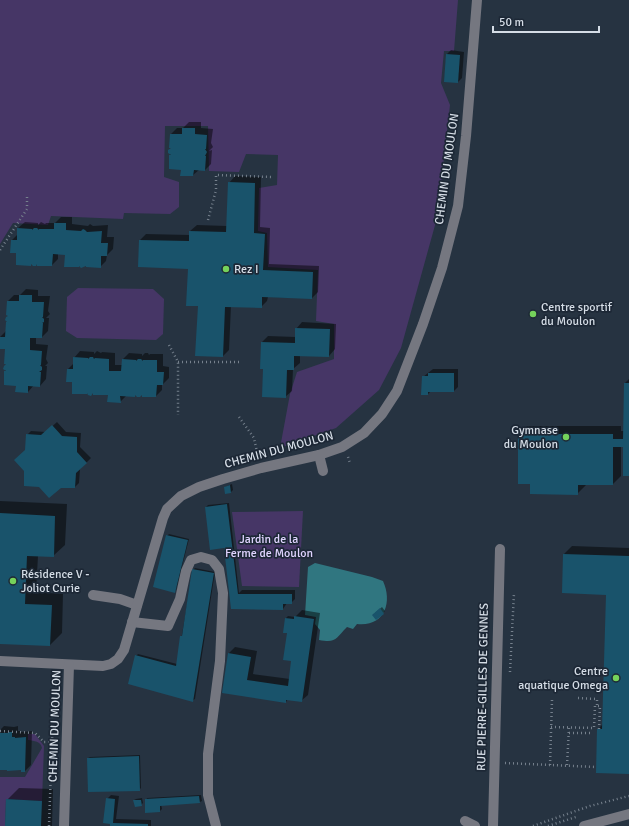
<svg xmlns="http://www.w3.org/2000/svg" width="629" height="826" viewBox="0 0 629 826" font-family="Signika,sans-serif">
<style>
.green{fill:#463666}
.water{fill:#307680}
.shadow{fill:#0007}
.building{fill:#19536b}
.lines{fill:none;stroke-linecap:round;stroke-linejoin:round}
.path{stroke:#76818d;stroke-width:2.5;stroke-dasharray:1 3;stroke-linecap:butt}
.minor{stroke:#757780;stroke-width:10}
.poi-dot{fill:#75d25b;stroke:#1d2836;stroke-width:1.5}
.labels{text-anchor:middle;dominant-baseline:central;stroke-width:3.5;stroke-linejoin:round;paint-order:stroke}
.street-label{font-size:12px;fill:#d5dde6;stroke:#1d2836}
.poi-label{font-size:12px;fill:#d5dde6;stroke:#1d2836;text-anchor:start}
.park-label{font-size:12px;fill:#e0d4ff;stroke:#1d2836}
</style>
<rect width="100%" height="100%" fill="#263341"/>
<!-- green -->
<g class="green">
<path d="M 0,0 L 458,0 L 454,51 L 444,51 L 441,83 L 450,105 L 437,218 L 401,348 L 379,390 L 336,428 L 280,448 L 290,394 L 297,372 L 334,359 L 334,324 L 316,321 L 318,270 L 268,267 L 267,233 L 258,231 L 259,188 L 277,185 L 278,155 L 246,154 L 239,172 L 209,171 L 208,126 L 165,126 L 164,177 L 179,182 L 179,207 L 170,214 L 124,213 L 123,219 L 51,216 L 48,225 L 13,223 L 0,244 Z"/>
<path d="M 78,288 L 153,289 L 164,299 L 163,334 L 156,340 L 77,338 L 66,331 L 67,297 Z"/>
<path d="M 303,511 L 299,587 L 242,586 L 232,512 Z"/>
<path d="M 28,734 L 35,734 L 44,746 L 42,801 L 6,799 L 5,826 L 0,826 L 0,777 L 25,777 L 42,748 C 41,741 34,741 28,740 Z"/>
</g>
<!-- water -->
<path class="water" d="M 315,563 L 372,577 L 383,581 C 393,603 384,627 357,624 L 353,629 L 347,627 C 335,639 337,643 319,640 L 320,630 L 315,624 L 316,617 L 305,615 L 308,567 Z"/>
<!-- shadow -->
<g class="shadow">
<path d="M 451,50 L 464,52 L 462,78 L 458,82 L 445,81 L 447,54 Z"/>
<path d="M 189,122 L 201,122 L 201,128 L 213,129 L 211,143 L 213,147 L 209,151 L 212,150 L 211,164 L 205,170 L 199,170 L 193,175 L 182,169 L 170,155 L 173,147 L 171,134 L 177,128 L 183,128 Z"/>
<path d="M 235,176 L 261,177 L 260,227 L 270,228 L 269,264 L 319,266 L 318,292 L 312,298 L 268,297 L 267,301 L 261,307 L 231,306 L 229,350 L 223,356 L 196,355 L 199,305 L 189,268 L 140,240 L 146,234 L 190,235 L 190,231 L 197,225 L 227,226 L 229,183 Z"/>
<path d="M 61,217 L 72,217 L 72,224 L 88,226 L 90,224 L 93,226 L 108,225 L 107,237 L 114,237 L 113,249 L 107,255 L 106,261 L 100,267 L 87,264 L 79,266 L 66,254 L 58,253 L 58,259 L 52,265 L 17,252 L 11,252 L 12,240 L 18,234 L 18,228 L 25,222 L 38,223 L 38,225 L 41,222 L 45,224 L 46,223 L 55,223 Z"/>
<path d="M 26,289 L 38,290 L 38,296 L 50,296 L 48,311 L 50,314 L 46,318 L 49,318 L 48,331 L 42,337 L 36,337 L 36,344 L 48,345 L 46,359 L 48,363 L 45,366 L 47,366 L 46,379 L 40,386 L 34,385 L 28,392 L 17,385 L 5,371 L 8,363 L 6,348 L 0,348 L 0,337 L 6,331 L 9,315 L 8,301 L 14,295 L 20,295 Z"/>
<path d="M 302,322 L 336,324 L 335,349 L 329,356 L 300,355 L 300,363 L 293,369 L 292,391 L 285,397 L 264,368 L 262,342 L 268,336 L 296,337 L 296,329 Z"/>
<path d="M 80,351 L 94,352 L 94,354 L 97,351 L 101,353 L 102,352 L 115,353 L 115,365 L 122,365 L 123,359 L 129,353 L 142,354 L 142,356 L 145,353 L 148,353 L 149,355 L 150,354 L 163,354 L 163,366 L 169,367 L 169,378 L 162,385 L 162,390 L 156,396 L 143,393 L 127,395 L 120,402 L 109,394 L 94,391 L 73,381 L 68,369 L 74,363 L 74,358 Z"/>
<path d="M 433,369 L 458,369 L 458,387 L 454,391 L 431,391 L 428,394 L 423,377 Z"/>
<path d="M 629,379 L 629,475 L 624,446 L 621,446 L 621,476 L 613,484 L 586,484 L 586,485 L 577,494 L 531,483 L 519,434 L 527,426 L 621,426 L 621,431 L 624,431 L 625,383 Z"/>
<path d="M 57,422 L 66,432 L 81,433 L 80,447 L 91,458 L 80,469 L 79,483 L 75,487 L 26,450 L 27,435 L 31,431 L 46,432 Z"/>
<path d="M 232,484 L 233,490 L 231,492 L 226,493 L 225,487 Z"/>
<path d="M 0,501 L 67,504 L 65,545 L 53,556 L 38,556 L 36,592 L 63,594 L 62,633 L 50,645 L 0,643 Z"/>
<path d="M 229,503 L 239,593 L 242,590 L 295,590 L 295,599 L 291,603 L 287,603 L 283,609 L 232,608 L 225,547 L 206,507 L 208,505 Z"/>
<path d="M 169,534 L 189,539 L 176,590 L 174,591 L 167,536 Z"/>
<path d="M 572,546 L 629,548 L 629,773 L 598,729 L 603,724 L 607,594 L 564,554 Z"/>
<path d="M 195,568 L 215,572 L 195,699 L 193,700 L 136,656 L 138,654 L 177,664 L 193,570 Z"/>
<path d="M 382,607 L 385,611 L 376,619 L 375,613 Z"/>
<path d="M 302,610 L 320,613 L 308,695 L 301,701 L 288,699 L 286,702 L 223,692 L 229,653 L 235,647 L 257,651 L 253,674 L 290,679 L 293,660 L 289,632 L 284,632 L 286,618 L 288,616 L 295,617 Z"/>
<path d="M 4,726 L 14,727 L 18,726 L 18,731 L 21,731 L 21,732 L 32,731 L 31,765 L 25,771 L 22,769 L 0,769 L 0,730 Z"/>
<path d="M 140,755 L 141,788 L 139,790 L 88,758 L 90,757 Z"/>
<path d="M 19,788 L 53,789 L 52,826 L 6,826 L 7,800 Z"/>
<path d="M 111,795 L 119,796 L 116,819 L 151,820 L 151,826 L 111,826 L 107,799 Z"/>
<path d="M 201,795 L 202,801 L 200,802 L 161,804 L 162,809 L 160,811 L 146,800 L 147,798 Z"/>
<path d="M 142,798 L 143,803 L 141,805 L 134,800 L 136,799 Z"/>
</g>
<!-- building -->
<g class="building">
<path d="M 446,54 L 460,55 L 458,83 L 444,82 Z"/>
<path d="M 182,128 L 195,128 L 195,134 L 207,135 L 206,149 L 205,149 L 207,152 L 205,156 L 206,156 L 205,171 L 194,170 L 193,176 L 180,176 L 181,170 L 169,169 L 169,155 L 171,155 L 168,153 L 168,150 L 171,148 L 169,148 L 170,134 L 182,134 Z"/>
<path d="M 228,182 L 255,183 L 254,233 L 265,234 L 263,270 L 313,272 L 312,299 L 262,297 L 262,308 L 225,307 L 223,357 L 195,356 L 198,306 L 186,306 L 188,269 L 138,267 L 139,240 L 189,241 L 189,231 L 226,232 Z"/>
<path d="M 54,223 L 66,223 L 66,230 L 81,231 L 83,229 L 85,230 L 87,232 L 102,231 L 101,243 L 108,243 L 107,256 L 101,256 L 101,268 L 86,267 L 86,266 L 81,268 L 79,266 L 79,267 L 64,267 L 65,255 L 53,254 L 52,266 L 37,266 L 37,264 L 36,266 L 33,266 L 31,264 L 31,266 L 16,265 L 16,253 L 10,253 L 11,240 L 17,240 L 17,228 L 32,229 L 32,230 L 34,228 L 37,228 L 39,230 L 39,229 L 54,229 Z"/>
<path d="M 19,295 L 32,295 L 32,302 L 44,302 L 43,317 L 42,317 L 44,319 L 44,322 L 42,323 L 43,323 L 42,338 L 30,338 L 30,350 L 42,351 L 41,365 L 40,365 L 42,367 L 42,370 L 39,372 L 41,372 L 40,387 L 28,386 L 28,393 L 15,392 L 16,386 L 4,385 L 4,371 L 6,371 L 3,369 L 4,366 L 6,364 L 4,364 L 5,349 L 0,349 L 0,337 L 5,337 L 6,322 L 7,322 L 5,320 L 6,317 L 8,316 L 6,315 L 7,301 L 19,301 Z"/>
<path d="M 295,328 L 330,329 L 329,357 L 294,356 L 294,370 L 287,370 L 286,398 L 262,397 L 263,369 L 260,369 L 261,342 L 295,343 Z"/>
<path d="M 73,357 L 88,358 L 88,359 L 90,357 L 93,357 L 94,359 L 95,358 L 109,359 L 109,371 L 121,371 L 122,359 L 136,360 L 136,361 L 138,359 L 141,359 L 143,361 L 143,360 L 157,360 L 157,372 L 164,372 L 163,385 L 157,385 L 156,397 L 142,397 L 142,395 L 140,397 L 137,397 L 135,395 L 135,397 L 120,396 L 121,403 L 107,402 L 108,395 L 93,395 L 93,393 L 91,396 L 88,395 L 87,393 L 87,394 L 72,394 L 72,382 L 66,382 L 67,369 L 73,369 Z"/>
<path d="M 428,373 L 454,373 L 454,392 L 428,392 L 428,395 L 421,395 L 422,376 L 428,376 Z"/>
<path d="M 624,383 L 629,383 L 629,476 L 623,476 L 623,447 L 613,447 L 613,485 L 578,485 L 578,495 L 530,494 L 530,484 L 518,484 L 518,434 L 613,434 L 613,439 L 623,439 Z"/>
<path d="M 52,425 L 62,436 L 77,437 L 77,452 L 87,463 L 76,473 L 75,488 L 61,488 L 49,498 L 39,487 L 24,486 L 24,471 L 14,460 L 25,450 L 26,434 L 41,435 Z"/>
<path d="M 230,485 L 231,493 L 225,494 L 224,487 Z"/>
<path d="M 227,504 L 238,594 L 292,594 L 292,604 L 283,604 L 283,610 L 231,609 L 224,548 L 210,550 L 205,507 Z"/>
<path d="M 0,513 L 55,516 L 54,557 L 27,556 L 25,604 L 52,605 L 50,646 L 0,644 Z"/>
<path d="M 166,535 L 188,540 L 175,593 L 153,587 Z"/>
<path d="M 563,554 L 629,556 L 629,774 L 596,773 L 597,729 L 602,729 L 606,595 L 562,593 Z"/>
<path d="M 192,569 L 214,573 L 193,702 L 128,684 L 135,655 L 176,666 L 180,636 L 182,636 Z"/>
<path d="M 380,608 L 384,614 L 376,620 L 372,615 Z"/>
<path d="M 294,616 L 314,619 L 302,702 L 286,700 L 286,703 L 222,693 L 228,653 L 251,657 L 247,680 L 288,686 L 291,661 L 283,660 L 287,633 L 283,633 L 285,618 L 294,619 Z"/>
<path d="M 8,732 L 12,732 L 12,737 L 15,737 L 15,738 L 26,737 L 25,772 L 21,772 L 21,770 L 7,771 L 7,770 L 0,770 L 0,733 L 8,733 Z"/>
<path d="M 139,756 L 140,791 L 88,792 L 87,758 Z"/>
<path d="M 199,796 L 200,803 L 160,806 L 160,812 L 145,813 L 145,799 Z"/>
<path d="M 106,798 L 115,799 L 113,823 L 148,824 L 148,826 L 110,826 L 110,824 L 103,823 Z"/>
<path d="M 6,799 L 42,801 L 41,826 L 5,826 Z"/>
<path d="M 133,800 L 141,800 L 142,806 L 135,807 Z"/>
</g>
<g class="lines">
<!-- path -->
<g class="path">
<path d="M 208,220 L 216,190 L 216,175 L 272,177"/>
<path d="M 0,250 L 27,209 L 27,195"/>
<path d="M 169,345 L 178,362 L 178,415"/>
<path d="M 178,362 L 241,362"/>
<path d="M 239,417 L 254,438 L 258,457"/>
<path d="M 348,457 L 350,463"/>
<path d="M 510,672 L 514,593"/>
<path d="M 578,698 L 597,699 L 597,706"/>
<path d="M 551,727 L 594,728 L 595,706 L 600,706 L 599,729"/>
<path d="M 0,731 L 35,733 L 44,742 L 51,742"/>
<path d="M 569,733 L 592,733"/>
<path d="M 505,763 L 596,767"/>
<path d="M 550,765 L 552,700"/>
<path d="M 567,765 L 569,728"/>
<path d="M 49,826 L 54,684 L 56,677"/>
<path d="M 533,826 L 590,806 L 629,796"/>
<path d="M 548,826 L 576,817"/>
</g>
<!-- minor -->
<g class="minor">
<path d="M 319,455 L 323,471"/>
<path d="M 93,595 L 120,599 L 137,605"/>
<path d="M 132,622 L 168,626 L 180,599 L 186,571 L 191,560 L 201,557 L 212,560 L 219,569 L 223,593 L 220,661 L 208,754 L 208,795 L 216,826"/>
<path d="M 0,661 L 103,666 L 111,664 L 118,659 L 124,650 L 163,518 L 167,509 L 181,496 L 199,487 L 223,479 L 261,468 L 319,455 L 342,447 L 364,433 L 382,414 L 397,391 L 423,324 L 442,268 L 458,206 L 466,136 L 477,0"/>
<path d="M 465,821 L 475,826"/>
<path d="M 64,826 L 69,665"/>
<path d="M 493,826 L 500,549"/>
<path d="M 584,826 L 629,814"/>
</g>
</g>
<!-- markers -->
<g class="poi-dot">
<circle cx="226" cy="269" r="4"/>
<circle cx="533" cy="314" r="4"/>
<circle cx="566" cy="437" r="4"/>
<circle cx="13" cy="581" r="4"/>
<circle cx="616" cy="678" r="4"/>
</g>
<g class="labels">
<!-- street labels -->
<g class="street-label">
<text transform="translate(447 169) rotate(-82)">CHEMIN DU MOULON</text>
<text transform="translate(279 450) rotate(-15)">CHEMIN DU MOULON</text>
<text transform="translate(483 687) rotate(-89)">RUE PIERRE-GILLES DE GENNES</text>
<text transform="translate(55 726) rotate(-88)">CHEMIN DU MOULON</text>
</g>
<!-- poi labels -->
<g class="poi-label">
<text x="234" y="269">Rez I</text>
<text x="541" y="307">Centre sportif<tspan x="541" dy="14">du Moulon</tspan></text>
<text x="558" y="430" text-anchor="end">Gymnase<tspan x="558" dy="14">du Moulon</tspan></text>
<text x="21" y="574">Résidence V -<tspan x="21" dy="14">Joliot Curie</tspan></text>
<text x="608" y="671" text-anchor="end">Centre<tspan x="608" dy="14">aquatique Omega</tspan></text>
</g>
<!-- park labels -->
<g class="park-label">
<text x="269" y="539">Jardin de la<tspan x="269" dy="14">Ferme de Moulon</tspan></text>
</g>
</g>
<!-- scale -->
<path d="M493 26v6h106v-6" fill="none" stroke="#d5dde6" stroke-width="2"/>
<text x="499" y="26" font-size="12" fill="#d5dde6" stroke="#1d2836" stroke-width="3" paint-order="stroke">50 m</text>
</svg>
